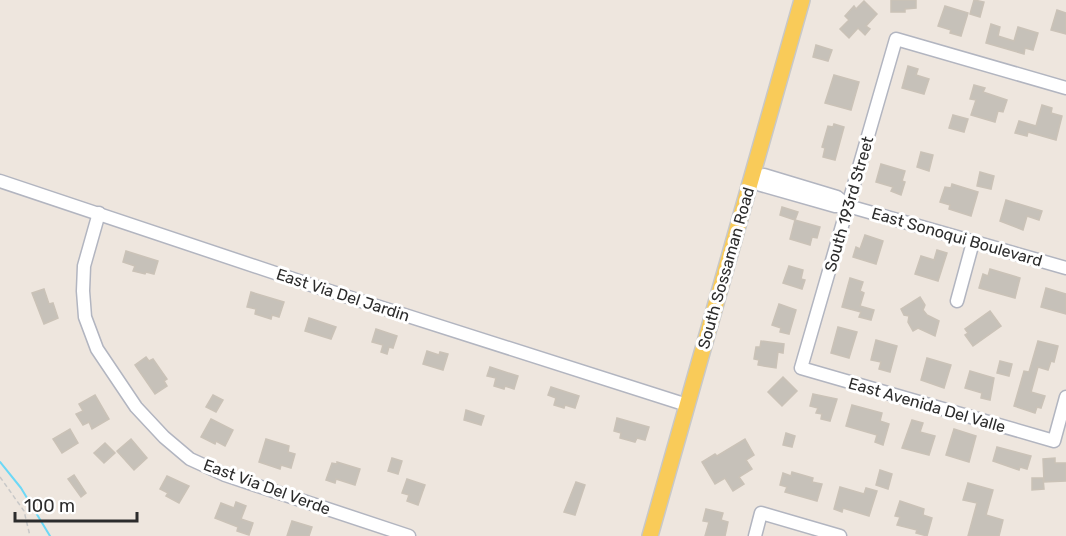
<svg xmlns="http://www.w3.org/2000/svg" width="1066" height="536" viewBox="0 0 1066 536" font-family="Rubik,sans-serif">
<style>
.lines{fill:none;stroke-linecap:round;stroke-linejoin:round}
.stream{stroke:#6cd8f6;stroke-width:2}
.building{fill:#c6c1b9;stroke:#cac2b7;stroke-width:1.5}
.minor-casing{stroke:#b2b5c0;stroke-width:15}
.major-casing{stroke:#c8c8c8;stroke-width:18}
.path{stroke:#c8c8c8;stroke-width:1.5;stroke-dasharray:4.5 3;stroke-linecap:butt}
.minor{stroke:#fff;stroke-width:12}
.major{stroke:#f9cb59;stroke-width:15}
.labels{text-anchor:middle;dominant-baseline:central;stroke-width:6;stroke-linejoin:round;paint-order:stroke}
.street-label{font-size:16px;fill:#2c2c2c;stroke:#fff}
</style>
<rect width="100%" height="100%" fill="#eee6de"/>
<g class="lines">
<!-- stream -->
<path class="stream" d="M 0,462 L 21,488 L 50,536"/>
</g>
<!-- building -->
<g class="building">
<path d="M 891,0 L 916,0 L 916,8 L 905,9 L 905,12 L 891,12 Z"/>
<path d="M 974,0 L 984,2 L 980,17 L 970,14 Z"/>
<path d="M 864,1 L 877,14 L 866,26 L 870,29 L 865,35 L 858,28 L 849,38 L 840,29 L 849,20 L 845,16 L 854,6 L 856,9 Z"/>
<path d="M 945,6 L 968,13 L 961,36 L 950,33 L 951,30 L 938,26 Z"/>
<path d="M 1057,10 L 1066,13 L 1066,34 L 1051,30 Z"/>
<path d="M 991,24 L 1000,27 L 998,36 L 1014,41 L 1018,27 L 1038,33 L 1033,50 L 1025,48 L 1024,54 L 986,43 Z"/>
<path d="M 816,45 L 832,50 L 828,61 L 813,57 Z"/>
<path d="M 908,66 L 918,69 L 916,75 L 929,79 L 924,94 L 902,88 Z"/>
<path d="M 834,75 L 859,82 L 851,110 L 825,103 Z"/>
<path d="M 974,85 L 985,88 L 983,92 L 1007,100 L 1003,112 L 998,111 L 995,122 L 971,115 L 976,100 L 970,99 Z"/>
<path d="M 1042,105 L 1052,108 L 1051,113 L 1062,116 L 1056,140 L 1028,132 L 1027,136 L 1015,133 L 1019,121 L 1036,126 Z"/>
<path d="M 953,115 L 968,119 L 964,132 L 949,128 Z"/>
<path d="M 834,124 L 844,127 L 835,160 L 823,157 L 825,148 L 822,147 L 828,126 L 833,127 Z"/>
<path d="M 921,152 L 933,155 L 929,171 L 917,167 Z"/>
<path d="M 881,164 L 905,171 L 902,181 L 905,182 L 901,195 L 891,191 L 893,187 L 876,182 Z"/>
<path d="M 980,172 L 994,176 L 991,189 L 977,186 Z"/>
<path d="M 952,184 L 978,192 L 971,216 L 949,209 L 950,205 L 940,202 L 945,187 L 951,188 Z"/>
<path d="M 1006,200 L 1042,211 L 1039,220 L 1027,216 L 1023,230 L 1000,221 Z"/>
<path d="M 782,207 L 798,212 L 795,220 L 780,215 Z"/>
<path d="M 795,220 L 820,227 L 817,238 L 812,237 L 810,245 L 790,239 Z"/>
<path d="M 865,235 L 883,241 L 876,264 L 853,257 L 856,247 L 860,249 Z"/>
<path d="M 937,250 L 947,253 L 938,281 L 915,274 L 921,256 L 934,260 Z"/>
<path d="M 126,251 L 158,261 L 154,274 L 146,272 L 145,274 L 133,271 L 135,266 L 123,262 Z"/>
<path d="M 789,266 L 803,270 L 801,279 L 805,280 L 802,289 L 783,283 Z"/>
<path d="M 990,269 L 1020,278 L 1015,298 L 979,288 L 983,274 L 988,276 Z"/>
<path d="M 850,278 L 863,282 L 860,291 L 864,293 L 860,306 L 874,310 L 871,320 L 859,317 L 861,312 L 842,307 Z"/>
<path d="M 1046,288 L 1066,294 L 1066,314 L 1041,307 Z"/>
<path d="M 44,289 L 49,304 L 53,303 L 58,318 L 44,324 L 32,293 Z"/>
<path d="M 251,292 L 284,302 L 279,317 L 272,315 L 271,319 L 255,314 L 256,309 L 247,307 Z"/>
<path d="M 920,297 L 925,305 L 923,310 L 927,315 L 939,321 L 935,336 L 918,328 L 913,331 L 908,322 L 909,316 L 904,315 L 901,309 Z"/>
<path d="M 779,304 L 796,310 L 789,334 L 780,332 L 781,328 L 772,325 Z"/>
<path d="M 990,311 L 1001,326 L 973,346 L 965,335 L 968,333 L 965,329 Z"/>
<path d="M 309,318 L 336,327 L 331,339 L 305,331 Z"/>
<path d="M 838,327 L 857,332 L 849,358 L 831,353 Z"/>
<path d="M 376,329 L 397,336 L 393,348 L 389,347 L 387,354 L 381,352 L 383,345 L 372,342 Z"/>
<path d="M 876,340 L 897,346 L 890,372 L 879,369 L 881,362 L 871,360 Z"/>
<path d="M 761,341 L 784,344 L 783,353 L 778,352 L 776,368 L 758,365 L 759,360 L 754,359 L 756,347 L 760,347 Z"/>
<path d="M 1038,341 L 1058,346 L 1054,362 L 1051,361 L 1048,370 L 1038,367 L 1031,392 L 1045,396 L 1041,408 L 1037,407 L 1035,413 L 1014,406 L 1024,371 L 1029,372 Z"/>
<path d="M 427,351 L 439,355 L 440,352 L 448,354 L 443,370 L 423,364 Z"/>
<path d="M 146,357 L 149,361 L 153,359 L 167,379 L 164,381 L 167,386 L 155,394 L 135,365 Z"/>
<path d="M 927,358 L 951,365 L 944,388 L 921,380 Z"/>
<path d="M 1000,361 L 1012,364 L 1009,376 L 997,373 Z"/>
<path d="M 490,367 L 518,376 L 514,389 L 505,386 L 504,389 L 494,386 L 496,378 L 487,376 Z"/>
<path d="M 970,371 L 994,378 L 990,400 L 981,398 L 982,393 L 965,388 Z"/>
<path d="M 783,377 L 797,391 L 782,406 L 768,392 Z"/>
<path d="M 551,387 L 579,396 L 575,408 L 565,405 L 564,408 L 554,405 L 556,398 L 548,395 Z"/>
<path d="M 813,394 L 837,399 L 830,421 L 821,419 L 822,414 L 816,413 L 818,408 L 810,406 Z"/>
<path d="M 95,395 L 109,419 L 92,429 L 89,422 L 83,425 L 76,414 L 83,411 L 79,404 Z"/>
<path d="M 213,395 L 223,400 L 216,412 L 206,407 Z"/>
<path d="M 852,405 L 882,413 L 880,421 L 889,424 L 883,445 L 875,442 L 877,435 L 846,426 Z"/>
<path d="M 466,410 L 484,416 L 481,425 L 464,420 Z"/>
<path d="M 617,418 L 649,427 L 645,440 L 637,438 L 635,442 L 620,438 L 621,433 L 614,431 Z"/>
<path d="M 211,419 L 233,430 L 225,446 L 216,441 L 215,444 L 201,437 Z"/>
<path d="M 912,420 L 923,423 L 920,432 L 935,436 L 929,455 L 902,448 Z"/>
<path d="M 70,429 L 78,443 L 62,453 L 53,439 Z"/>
<path d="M 954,429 L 976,436 L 969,462 L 946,455 Z"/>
<path d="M 786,433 L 795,436 L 792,447 L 783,445 Z"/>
<path d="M 131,439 L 147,458 L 134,470 L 117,451 Z"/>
<path d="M 266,439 L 289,446 L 288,452 L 295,454 L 291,468 L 281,465 L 280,469 L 259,462 Z"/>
<path d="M 745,439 L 754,455 L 746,460 L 752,469 L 739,477 L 744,484 L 733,491 L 725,478 L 715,484 L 702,462 L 715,454 L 717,456 Z"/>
<path d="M 105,443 L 115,453 L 104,463 L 94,453 Z"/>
<path d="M 997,447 L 1031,456 L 1027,469 L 1020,467 L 1019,470 L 993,461 Z"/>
<path d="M 392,458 L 402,461 L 398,474 L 388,471 Z"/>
<path d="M 1055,458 L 1055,463 L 1066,463 L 1066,481 L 1044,482 L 1043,459 Z"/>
<path d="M 337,462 L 360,469 L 355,485 L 336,479 L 335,483 L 326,480 L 332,463 L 337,464 Z"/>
<path d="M 880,470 L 892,474 L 888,489 L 876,485 Z"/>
<path d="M 792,472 L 813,478 L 812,482 L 822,484 L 817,501 L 785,492 L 787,487 L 780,485 L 783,473 L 791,476 Z"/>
<path d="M 74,475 L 86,493 L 81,497 L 68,479 Z"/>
<path d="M 167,476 L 189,486 L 179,503 L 166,496 L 168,493 L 160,489 Z"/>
<path d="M 1032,478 L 1043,478 L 1044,489 L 1032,490 Z"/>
<path d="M 407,479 L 425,485 L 418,505 L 407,501 L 409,495 L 402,493 Z"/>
<path d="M 576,482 L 585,485 L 575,515 L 564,512 Z"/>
<path d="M 968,483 L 993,490 L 986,515 L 1003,520 L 999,536 L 968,536 L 977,503 L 963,500 Z"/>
<path d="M 840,487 L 864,494 L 866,488 L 877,491 L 869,516 L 843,508 L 842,512 L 834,509 Z"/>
<path d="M 900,501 L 924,509 L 923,515 L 932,518 L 927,536 L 916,533 L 917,530 L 897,525 L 900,517 L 895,516 Z"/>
<path d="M 236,502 L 246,506 L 241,519 L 253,523 L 249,535 L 237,531 L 238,527 L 215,518 L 221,503 L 234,508 Z"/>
<path d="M 706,509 L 723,513 L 721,520 L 728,522 L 725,536 L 705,536 L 709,522 L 703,521 Z"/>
<path d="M 292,521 L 312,527 L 309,536 L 287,536 Z"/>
</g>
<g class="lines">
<defs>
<g id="minor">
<path d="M 1066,88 L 896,39 L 801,368 L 1054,441 L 1066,397"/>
<path d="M 751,178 L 761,185 L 835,206 L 848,206 L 1066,268"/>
<path d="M 751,178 L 764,175 L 837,197 L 848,206"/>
<path d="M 0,181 L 317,287 L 687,405"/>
<path d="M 99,213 L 84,266 L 83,291 L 85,317 L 97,349 L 136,407 L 164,437 L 190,459 L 225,475 L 409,536"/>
<path d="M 957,301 L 973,242"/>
<path d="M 755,536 L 761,513 L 840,536"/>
</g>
<path id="major" d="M 650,536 L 802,0"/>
</defs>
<!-- minor casing -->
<use href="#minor" class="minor-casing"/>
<!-- major casing -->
<use href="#major" class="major-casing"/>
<!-- path -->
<path class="path" d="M 0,477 L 24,511 L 30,536"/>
<!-- minor -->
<use href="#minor" class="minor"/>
<!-- major -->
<use href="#major" class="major"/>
</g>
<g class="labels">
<!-- street labels -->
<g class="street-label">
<text transform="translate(849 204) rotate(-74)">South 193rd Street</text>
<text transform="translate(957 237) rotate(16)">East Sonoqui Boulevard</text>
<text transform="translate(726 268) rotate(-74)">South Sossaman Road</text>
<text transform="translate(343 295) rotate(18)">East Via Del Jardin</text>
<text transform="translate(927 405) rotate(16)">East Avenida Del Valle</text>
<text transform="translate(267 487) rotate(20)">East Via Del Verde</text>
</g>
</g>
<!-- scale -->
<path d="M15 512v9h122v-9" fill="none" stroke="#2c2c2c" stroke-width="3"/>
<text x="24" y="512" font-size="18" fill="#2c2c2c" stroke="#ffffff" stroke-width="4.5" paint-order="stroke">100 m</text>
</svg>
